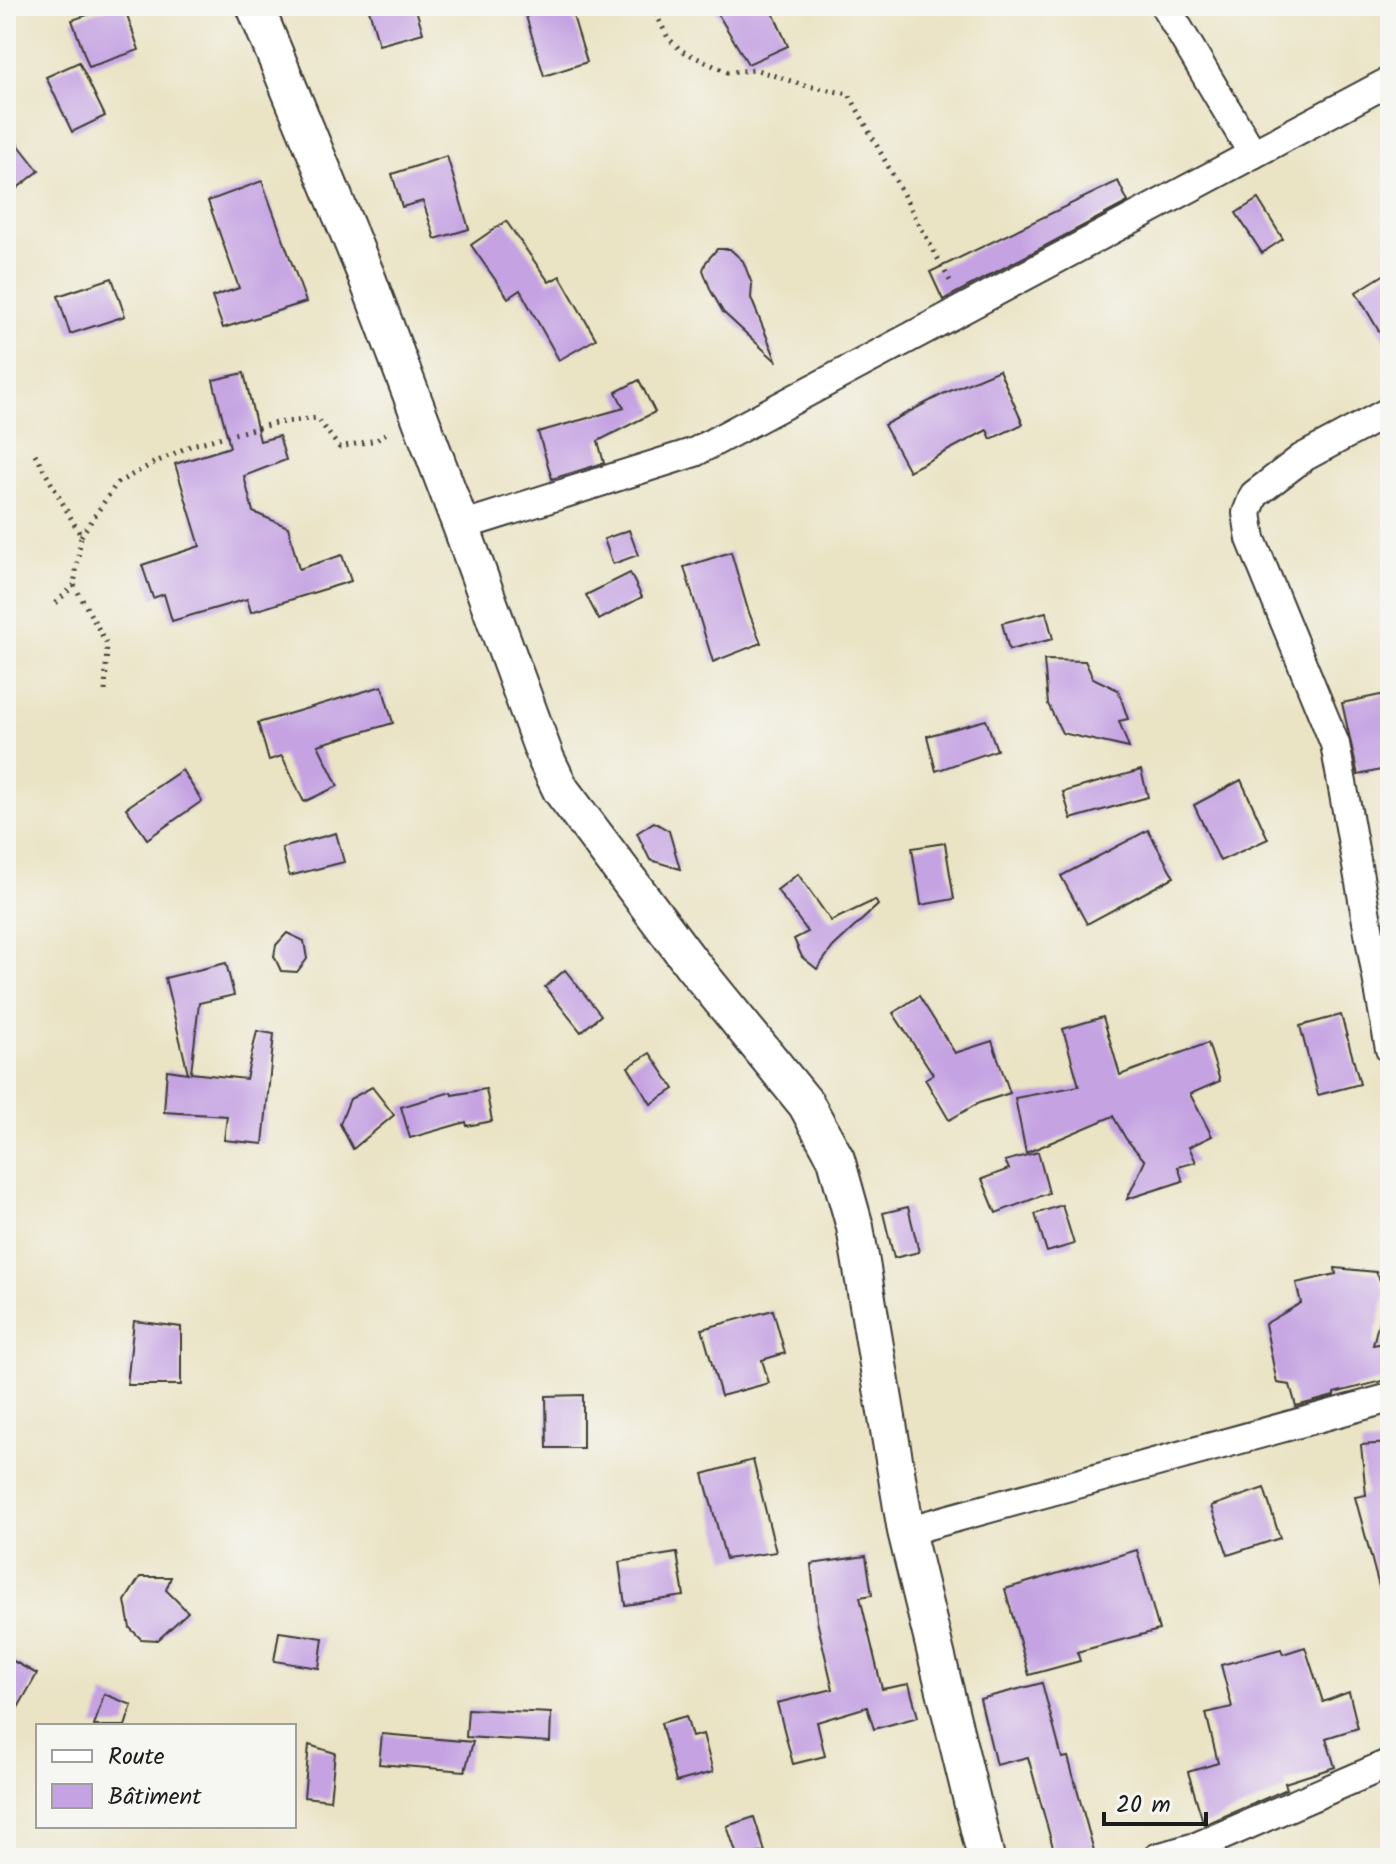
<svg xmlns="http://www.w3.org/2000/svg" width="1396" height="1864" viewBox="0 0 1396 1864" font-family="Kalam,sans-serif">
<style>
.building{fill:#c5a3e2}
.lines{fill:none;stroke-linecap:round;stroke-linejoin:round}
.minor-casing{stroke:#3b3a35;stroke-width:32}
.tertiary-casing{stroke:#3b3a35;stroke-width:40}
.path{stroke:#3b3a35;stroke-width:5;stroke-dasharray:2 6;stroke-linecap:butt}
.minor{stroke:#fff;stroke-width:28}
.tertiary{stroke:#fff;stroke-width:36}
</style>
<rect width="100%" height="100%" fill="#f6f6f2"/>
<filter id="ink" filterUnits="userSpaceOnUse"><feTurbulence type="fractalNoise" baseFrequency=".0125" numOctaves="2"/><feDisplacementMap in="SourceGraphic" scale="16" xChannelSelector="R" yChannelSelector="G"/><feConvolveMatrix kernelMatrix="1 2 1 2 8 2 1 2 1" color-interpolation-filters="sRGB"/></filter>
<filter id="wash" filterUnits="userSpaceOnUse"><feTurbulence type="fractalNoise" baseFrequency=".006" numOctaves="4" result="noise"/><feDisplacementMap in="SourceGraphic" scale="32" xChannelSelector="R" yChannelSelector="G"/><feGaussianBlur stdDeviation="1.8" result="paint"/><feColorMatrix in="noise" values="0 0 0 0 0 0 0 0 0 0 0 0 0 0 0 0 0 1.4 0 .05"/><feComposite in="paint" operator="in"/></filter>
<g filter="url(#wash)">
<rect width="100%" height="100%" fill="#eae3c4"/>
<g id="blocks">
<!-- building -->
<g class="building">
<path d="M 114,6 L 124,6 L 139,50 L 89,67 L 72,20 Z"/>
<path d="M 368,6 L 415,6 L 423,33 L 379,45 Z"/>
<path d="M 523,6 L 570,6 L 587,62 L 544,76 Z"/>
<path d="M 713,6 L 770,6 L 788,46 L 748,64 Z"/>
<path d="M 79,62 L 105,116 L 72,132 L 46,77 Z"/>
<path d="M 6,129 L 39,171 L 6,197 Z"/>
<path d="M 447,156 L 469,229 L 435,239 L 423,201 L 402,207 L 392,174 Z"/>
<path d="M 262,181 L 306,302 L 223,328 L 212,297 L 239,288 L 208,201 Z"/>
<path d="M 1118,181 L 1128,202 L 943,300 L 930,272 Z"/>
<path d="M 1258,199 L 1283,239 L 1262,253 L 1236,213 Z"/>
<path d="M 506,221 L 549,282 L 560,276 L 596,339 L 559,360 L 520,290 L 508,298 L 471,245 Z"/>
<path d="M 717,249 L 730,249 L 743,261 L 752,284 L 751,298 L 777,362 L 723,312 L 711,291 L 703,270 L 706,262 Z"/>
<path d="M 1390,271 L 1390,350 L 1356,292 Z"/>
<path d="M 112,278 L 125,316 L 70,334 L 58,296 Z"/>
<path d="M 999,370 L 1023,424 L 991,439 L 987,430 L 909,471 L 884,425 L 943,394 Z"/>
<path d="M 244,373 L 260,441 L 279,436 L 286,460 L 244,476 L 253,512 L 288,527 L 299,569 L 342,555 L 351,581 L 251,612 L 247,599 L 172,621 L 164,594 L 153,598 L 142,565 L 200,546 L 175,464 L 230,447 L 213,380 Z"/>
<path d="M 639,380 L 655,412 L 598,441 L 604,463 L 552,479 L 538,432 L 624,408 L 616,392 Z"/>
<path d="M 629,530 L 638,555 L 613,564 L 604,539 Z"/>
<path d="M 731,552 L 748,610 L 761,643 L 713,662 L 684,567 Z"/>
<path d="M 630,573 L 642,597 L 599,620 L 586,595 Z"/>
<path d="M 1046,612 L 1053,639 L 1009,650 L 1002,623 Z"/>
<path d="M 1044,660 L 1085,661 L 1093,678 L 1118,690 L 1128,719 L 1119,721 L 1129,748 L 1062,733 L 1048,704 Z"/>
<path d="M 382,686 L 393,723 L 318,745 L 338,786 L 304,802 L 282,756 L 269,760 L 258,723 Z"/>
<path d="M 1390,693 L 1390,768 L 1358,775 L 1342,703 Z"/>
<path d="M 986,720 L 997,750 L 936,771 L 927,736 Z"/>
<path d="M 182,770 L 202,801 L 147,839 L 126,808 Z"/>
<path d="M 1141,770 L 1148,797 L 1071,819 L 1063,792 Z"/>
<path d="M 1241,780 L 1268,839 L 1220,861 L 1194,805 Z"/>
<path d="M 654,822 L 669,831 L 680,869 L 650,860 L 637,833 Z"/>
<path d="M 1148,830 L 1174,877 L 1087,924 L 1061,876 Z"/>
<path d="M 336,833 L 344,862 L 289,876 L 282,848 Z"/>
<path d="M 945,843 L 954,899 L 921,905 L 912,848 Z"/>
<path d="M 798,874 L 831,921 L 875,900 L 878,905 L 833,947 L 817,969 L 802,957 L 794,939 L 808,932 L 777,890 Z"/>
<path d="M 287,933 L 304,941 L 307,959 L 297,972 L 281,971 L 274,956 L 276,945 Z"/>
<path d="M 226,963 L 234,995 L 199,1003 L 191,1073 L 246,1079 L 257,1031 L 274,1034 L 263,1144 L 224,1140 L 227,1116 L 164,1112 L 167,1070 L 188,1073 L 165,978 Z"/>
<path d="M 565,970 L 601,1015 L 581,1032 L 545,987 Z"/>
<path d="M 919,996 L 955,1053 L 992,1041 L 1010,1093 L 979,1103 L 949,1120 L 925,1079 L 933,1074 L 893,1013 Z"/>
<path d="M 1341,1015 L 1360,1084 L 1318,1095 L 1300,1026 Z"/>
<path d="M 1103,1017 L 1120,1075 L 1208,1043 L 1220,1081 L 1190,1094 L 1212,1136 L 1189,1147 L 1196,1162 L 1178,1167 L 1183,1181 L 1127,1199 L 1145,1161 L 1126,1139 L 1113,1116 L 1026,1153 L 1015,1098 L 1079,1086 L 1063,1029 Z"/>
<path d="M 650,1053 L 674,1089 L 651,1104 L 628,1067 Z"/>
<path d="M 372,1087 L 394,1115 L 353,1149 L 340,1124 L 350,1099 Z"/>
<path d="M 486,1089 L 492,1121 L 467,1126 L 466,1122 L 410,1138 L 401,1107 L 451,1092 L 452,1095 Z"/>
<path d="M 1038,1152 L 1049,1193 L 996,1213 L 982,1179 L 1009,1169 L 1005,1161 Z"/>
<path d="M 1062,1205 L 1074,1244 L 1047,1252 L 1035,1214 Z"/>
<path d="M 908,1207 L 919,1252 L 894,1258 L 883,1213 Z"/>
<path d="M 1335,1268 L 1376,1272 L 1386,1292 L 1373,1345 L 1390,1342 L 1390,1379 L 1334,1393 L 1334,1396 L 1296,1406 L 1290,1385 L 1277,1383 L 1265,1324 L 1301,1303 L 1296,1283 L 1336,1274 Z"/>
<path d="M 773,1310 L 785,1353 L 762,1360 L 769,1383 L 721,1396 L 702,1329 Z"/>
<path d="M 134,1321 L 181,1327 L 181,1385 L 127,1385 Z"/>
<path d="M 583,1395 L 583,1448 L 547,1448 L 546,1396 Z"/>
<path d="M 1390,1443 L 1390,1593 L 1381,1594 L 1355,1497 L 1366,1495 L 1361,1445 Z"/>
<path d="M 753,1460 L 776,1552 L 726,1559 L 703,1474 Z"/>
<path d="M 1264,1488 L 1280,1538 L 1228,1555 L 1211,1506 Z"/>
<path d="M 1137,1550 L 1159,1630 L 1077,1652 L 1080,1661 L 1029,1675 L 1005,1589 Z"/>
<path d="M 677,1553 L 684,1596 L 625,1605 L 619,1562 Z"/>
<path d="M 866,1556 L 872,1595 L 860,1597 L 882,1689 L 909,1684 L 918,1717 L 874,1729 L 867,1707 L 817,1722 L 825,1756 L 793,1764 L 777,1703 L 833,1689 L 817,1621 L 811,1564 Z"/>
<path d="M 140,1577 L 171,1577 L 166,1590 L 188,1612 L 158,1640 L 141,1639 L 130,1628 L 125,1601 Z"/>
<path d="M 279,1632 L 323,1638 L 319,1668 L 274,1661 Z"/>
<path d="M 1305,1647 L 1323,1702 L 1349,1692 L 1358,1728 L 1326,1738 L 1335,1767 L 1285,1783 L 1287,1789 L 1204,1825 L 1188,1772 L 1218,1763 L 1206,1713 L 1232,1707 L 1221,1665 L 1281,1649 L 1283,1654 Z"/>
<path d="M 6,1657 L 37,1674 L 6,1729 Z"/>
<path d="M 1042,1683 L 1062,1758 L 1068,1757 L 1096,1858 L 1056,1858 L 1028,1757 L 996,1765 L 980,1699 Z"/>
<path d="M 104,1694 L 132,1705 L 125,1726 L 94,1726 Z"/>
<path d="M 468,1709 L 551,1713 L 550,1742 L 466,1737 Z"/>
<path d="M 686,1716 L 692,1737 L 703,1734 L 713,1772 L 676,1782 L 661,1723 Z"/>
<path d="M 382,1734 L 473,1742 L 465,1771 L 379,1764 Z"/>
<path d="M 309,1745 L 335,1753 L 330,1800 L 304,1797 Z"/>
<path d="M 754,1817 L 765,1852 L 738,1858 L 727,1826 Z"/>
</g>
</g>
</g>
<g filter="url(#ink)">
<use href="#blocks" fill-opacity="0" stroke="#3b3a35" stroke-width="2"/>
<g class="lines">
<defs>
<g id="minor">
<path d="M 1165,6 L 1253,154"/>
<path d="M 1390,411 L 1302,458 L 1254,495 L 1247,513 L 1251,539 L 1335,744 L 1390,1049"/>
<path d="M 461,526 L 695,452 L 1390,81"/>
<path d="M 906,1531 L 1390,1398"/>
<path d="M 1157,1858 L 1196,1847 L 1390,1763"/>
</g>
<path id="tertiary" d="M 255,6 L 366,275 L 461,526 L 546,759 L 561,790 L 691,963 L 806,1104 L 836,1159 L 855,1227 L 906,1531 L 986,1858"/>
</defs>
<!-- minor casing -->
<use href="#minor" class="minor-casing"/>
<!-- tertiary casing -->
<use href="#tertiary" class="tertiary-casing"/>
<!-- path -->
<g class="path">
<path d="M 652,6 L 668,38 L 682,51 L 727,72 L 757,70 L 803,85 L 849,94 L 950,281"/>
<path d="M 35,454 L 81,536 L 74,585 L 107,644 L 105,693"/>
<path d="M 81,536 L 117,483 L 154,463 L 192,445 L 276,423 L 317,418 L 339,447 L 377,440 L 389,431"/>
<path d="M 56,603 L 74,585"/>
</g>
<!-- minor -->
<use href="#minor" class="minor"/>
<!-- tertiary -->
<use href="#tertiary" class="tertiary"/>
</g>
</g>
<!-- margin -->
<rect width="1396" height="1864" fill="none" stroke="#f6f6f2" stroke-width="32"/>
<!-- legend -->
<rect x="36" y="1724" width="260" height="104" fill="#f6f6f2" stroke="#9f9f9c" stroke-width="2"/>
<rect x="52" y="1750" width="40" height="12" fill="#ffffff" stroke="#9f9f9c" stroke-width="2"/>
<text x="108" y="1764" font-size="24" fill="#1c1c1c">Route</text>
<rect x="52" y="1784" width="40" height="24" fill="#c5a3e2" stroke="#9f9f9c" stroke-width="2"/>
<text x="108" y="1804" font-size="24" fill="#1c1c1c">Bâtiment</text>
<!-- scale -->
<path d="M1104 1812v12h102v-12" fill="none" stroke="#1c1c1c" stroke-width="4"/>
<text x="1116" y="1812" font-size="24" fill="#1c1c1c" stroke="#f6f6f2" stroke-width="6" paint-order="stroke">20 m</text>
</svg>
